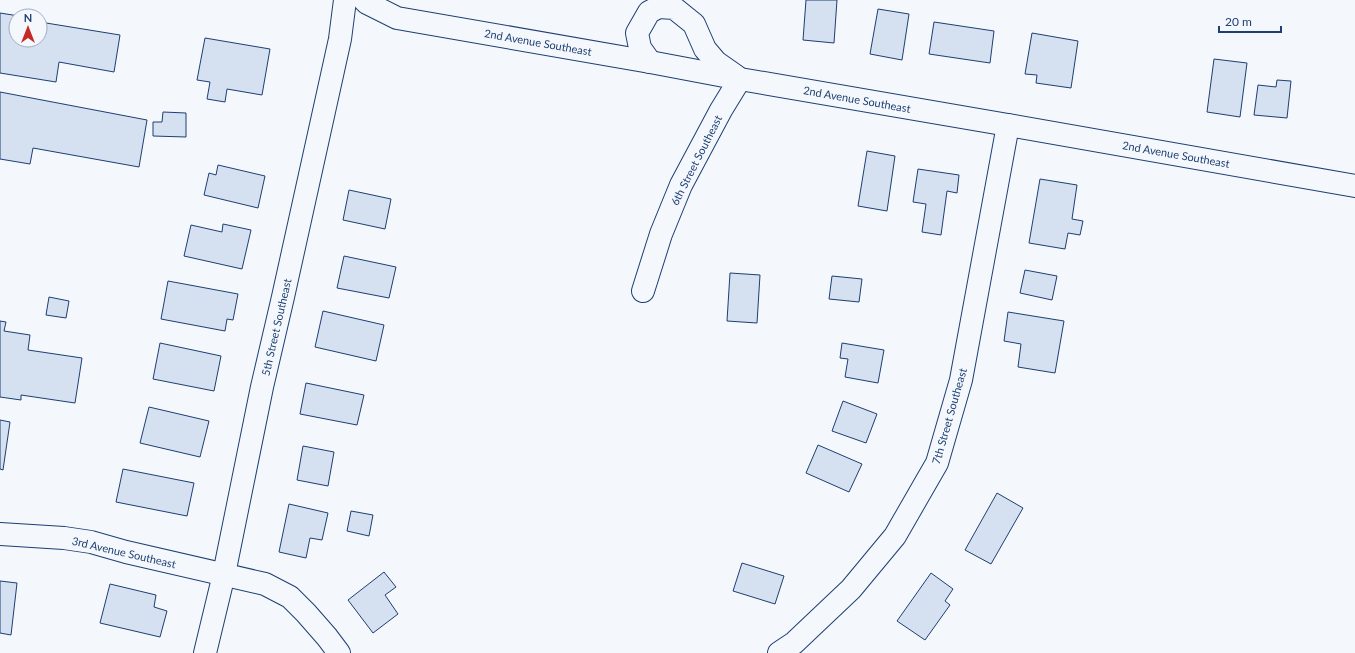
<svg xmlns="http://www.w3.org/2000/svg" width="1355" height="653" viewBox="0 0 1355 653" font-family="Lato,sans-serif">
<style>
.building{fill:#d5e0f0;stroke:#1d3f73}
.lines{fill:none;stroke-linecap:round;stroke-linejoin:round}
.minor-casing{stroke:#1d3f73;stroke-width:24}
.minor{stroke:#f4f7fb;stroke-width:22}
.labels{text-anchor:middle;dominant-baseline:central;stroke-width:3;stroke-linejoin:round;paint-order:stroke}
.street-label{font-size:11px;fill:#1d3f73;stroke:#f4f7fb}
</style>
<rect width="100%" height="100%" fill="#f4f7fb"/>
<!-- building -->
<g class="building">
<path d="M 806,0 L 837,0 L 834,43 L 803,40 Z"/>
<path d="M 878,9 L 909,14 L 902,60 L 870,54 Z"/>
<path d="M 0,13 L 19,16 L 16,16 L 16,40 L 40,40 L 40,22 L 120,35 L 114,72 L 59,62 L 56,82 L 0,73 Z"/>
<path d="M 934,22 L 994,31 L 990,63 L 929,54 Z"/>
<path d="M 1032,33 L 1078,41 L 1071,88 L 1036,83 L 1037,75 L 1025,74 Z"/>
<path d="M 205,38 L 270,49 L 262,95 L 227,89 L 225,102 L 207,99 L 210,82 L 197,80 Z"/>
<path d="M 1214,59 L 1247,63 L 1240,117 L 1207,112 Z"/>
<path d="M 1277,80 L 1291,81 L 1287,118 L 1254,115 L 1258,85 L 1276,87 Z"/>
<path d="M 0,92 L 147,120 L 139,167 L 33,148 L 30,164 L 0,159 Z"/>
<path d="M 163,112 L 186,113 L 186,137 L 153,136 L 153,122 L 162,122 Z"/>
<path d="M 867,151 L 895,156 L 887,211 L 858,206 Z"/>
<path d="M 218,165 L 265,176 L 258,208 L 204,195 L 209,173 L 216,175 Z"/>
<path d="M 918,169 L 959,175 L 957,193 L 947,191 L 941,235 L 922,232 L 926,204 L 913,202 Z"/>
<path d="M 1040,179 L 1077,185 L 1072,219 L 1083,221 L 1080,235 L 1068,233 L 1065,249 L 1029,243 Z"/>
<path d="M 349,190 L 391,199 L 385,229 L 343,220 Z"/>
<path d="M 223,224 L 251,230 L 242,269 L 184,256 L 191,225 L 222,232 Z"/>
<path d="M 344,256 L 396,267 L 389,298 L 337,288 Z"/>
<path d="M 1025,270 L 1057,276 L 1052,300 L 1020,293 Z"/>
<path d="M 730,273 L 760,275 L 757,323 L 727,321 Z"/>
<path d="M 832,276 L 862,279 L 859,302 L 829,299 Z"/>
<path d="M 168,281 L 238,294 L 233,320 L 227,319 L 225,331 L 161,319 Z"/>
<path d="M 49,297 L 69,301 L 66,318 L 46,315 Z"/>
<path d="M 323,311 L 384,325 L 376,361 L 315,347 Z"/>
<path d="M 1008,312 L 1064,321 L 1055,373 L 1018,367 L 1021,344 L 1004,341 Z"/>
<path d="M 0,321 L 6,322 L 4,331 L 30,335 L 28,350 L 82,358 L 75,403 L 21,395 L 21,400 L 0,397 Z"/>
<path d="M 160,343 L 221,356 L 214,391 L 153,379 Z"/>
<path d="M 842,343 L 884,350 L 878,383 L 845,377 L 848,359 L 840,358 Z"/>
<path d="M 306,383 L 364,395 L 357,425 L 300,414 Z"/>
<path d="M 843,401 L 877,414 L 866,443 L 832,431 Z"/>
<path d="M 149,407 L 209,421 L 200,457 L 140,443 Z"/>
<path d="M 0,420 L 10,422 L 3,470 L 0,469 Z"/>
<path d="M 818,445 L 862,464 L 849,492 L 806,473 Z"/>
<path d="M 303,446 L 334,452 L 328,486 L 297,480 Z"/>
<path d="M 123,469 L 194,483 L 187,516 L 116,502 Z"/>
<path d="M 997,493 L 1023,508 L 991,564 L 965,550 Z"/>
<path d="M 289,504 L 328,513 L 322,540 L 310,538 L 306,558 L 279,552 Z"/>
<path d="M 351,511 L 373,515 L 369,536 L 347,531 Z"/>
<path d="M 742,563 L 784,576 L 775,604 L 733,591 Z"/>
<path d="M 384,572 L 396,587 L 385,595 L 398,614 L 373,633 L 348,600 Z"/>
<path d="M 931,573 L 953,589 L 945,601 L 950,605 L 925,640 L 897,621 Z"/>
<path d="M 0,581 L 17,583 L 11,635 L 0,633 Z"/>
<path d="M 110,584 L 156,595 L 154,607 L 167,611 L 160,637 L 100,623 Z"/>
</g>
<g class="lines">
<defs>
<g id="minor">
<path d="M 364,0 L 367,3 L 397,18 L 650,62 L 740,79 L 1008,125 L 1355,186"/>
<path d="M 650,62 L 640,48 L 637,33 L 649,12 L 659,7 L 674,8 L 694,24 L 705,49 L 716,62 L 736,76"/>
<path d="M 643,291 L 661,234 L 681,185 L 721,110 L 740,79"/>
<path d="M 0,534 L 64,538 L 91,542 L 126,552 L 265,584 L 290,597 L 306,613 L 327,637 L 339,653"/>
<path d="M 205,653 L 224,574 L 262,387 L 283,297 L 340,39 L 345,0"/>
<path d="M 779,653 L 794,643 L 851,589 L 895,536 L 937,463 L 961,380 L 1008,125"/>
</g>
</defs>
<!-- minor casing -->
<use href="#minor" class="minor-casing"/>
<!-- minor -->
<use href="#minor" class="minor"/>
</g>
<g class="labels">
<!-- street labels -->
<g class="street-label">
<text transform="translate(538 42) rotate(10)">2nd Avenue Southeast</text>
<text transform="translate(857 99) rotate(10)">2nd Avenue Southeast</text>
<text transform="translate(1176 154) rotate(10)">2nd Avenue Southeast</text>
<text transform="translate(696 160) rotate(-63)">6th Street Southeast</text>
<text transform="translate(276 327) rotate(-77)">5th Street Southeast</text>
<text transform="translate(949 416) rotate(-74)">7th Street Southeast</text>
<text transform="translate(124 552) rotate(13)">3rd Avenue Southeast</text>
</g>
</g>
<!-- north arrow -->
<g transform="translate(28 28)"><circle r="19" fill="#f4f7fb" stroke="#9eadc5"/>
<path d="M0-3L7 15L0 10L-7 15Z" fill="#c62828"/>
<text y="-6" font-size="11" font-weight="bold" text-anchor="middle" fill="#1d3f73">N</text>
</g>
<!-- scale -->
<path d="M1219 26v6h62v-6" fill="none" stroke="#1d3f73" stroke-width="2"/>
<text x="1225" y="26" font-size="12" fill="#1d3f73" stroke="#f4f7fb" stroke-width="3" paint-order="stroke">20 m</text>
</svg>
